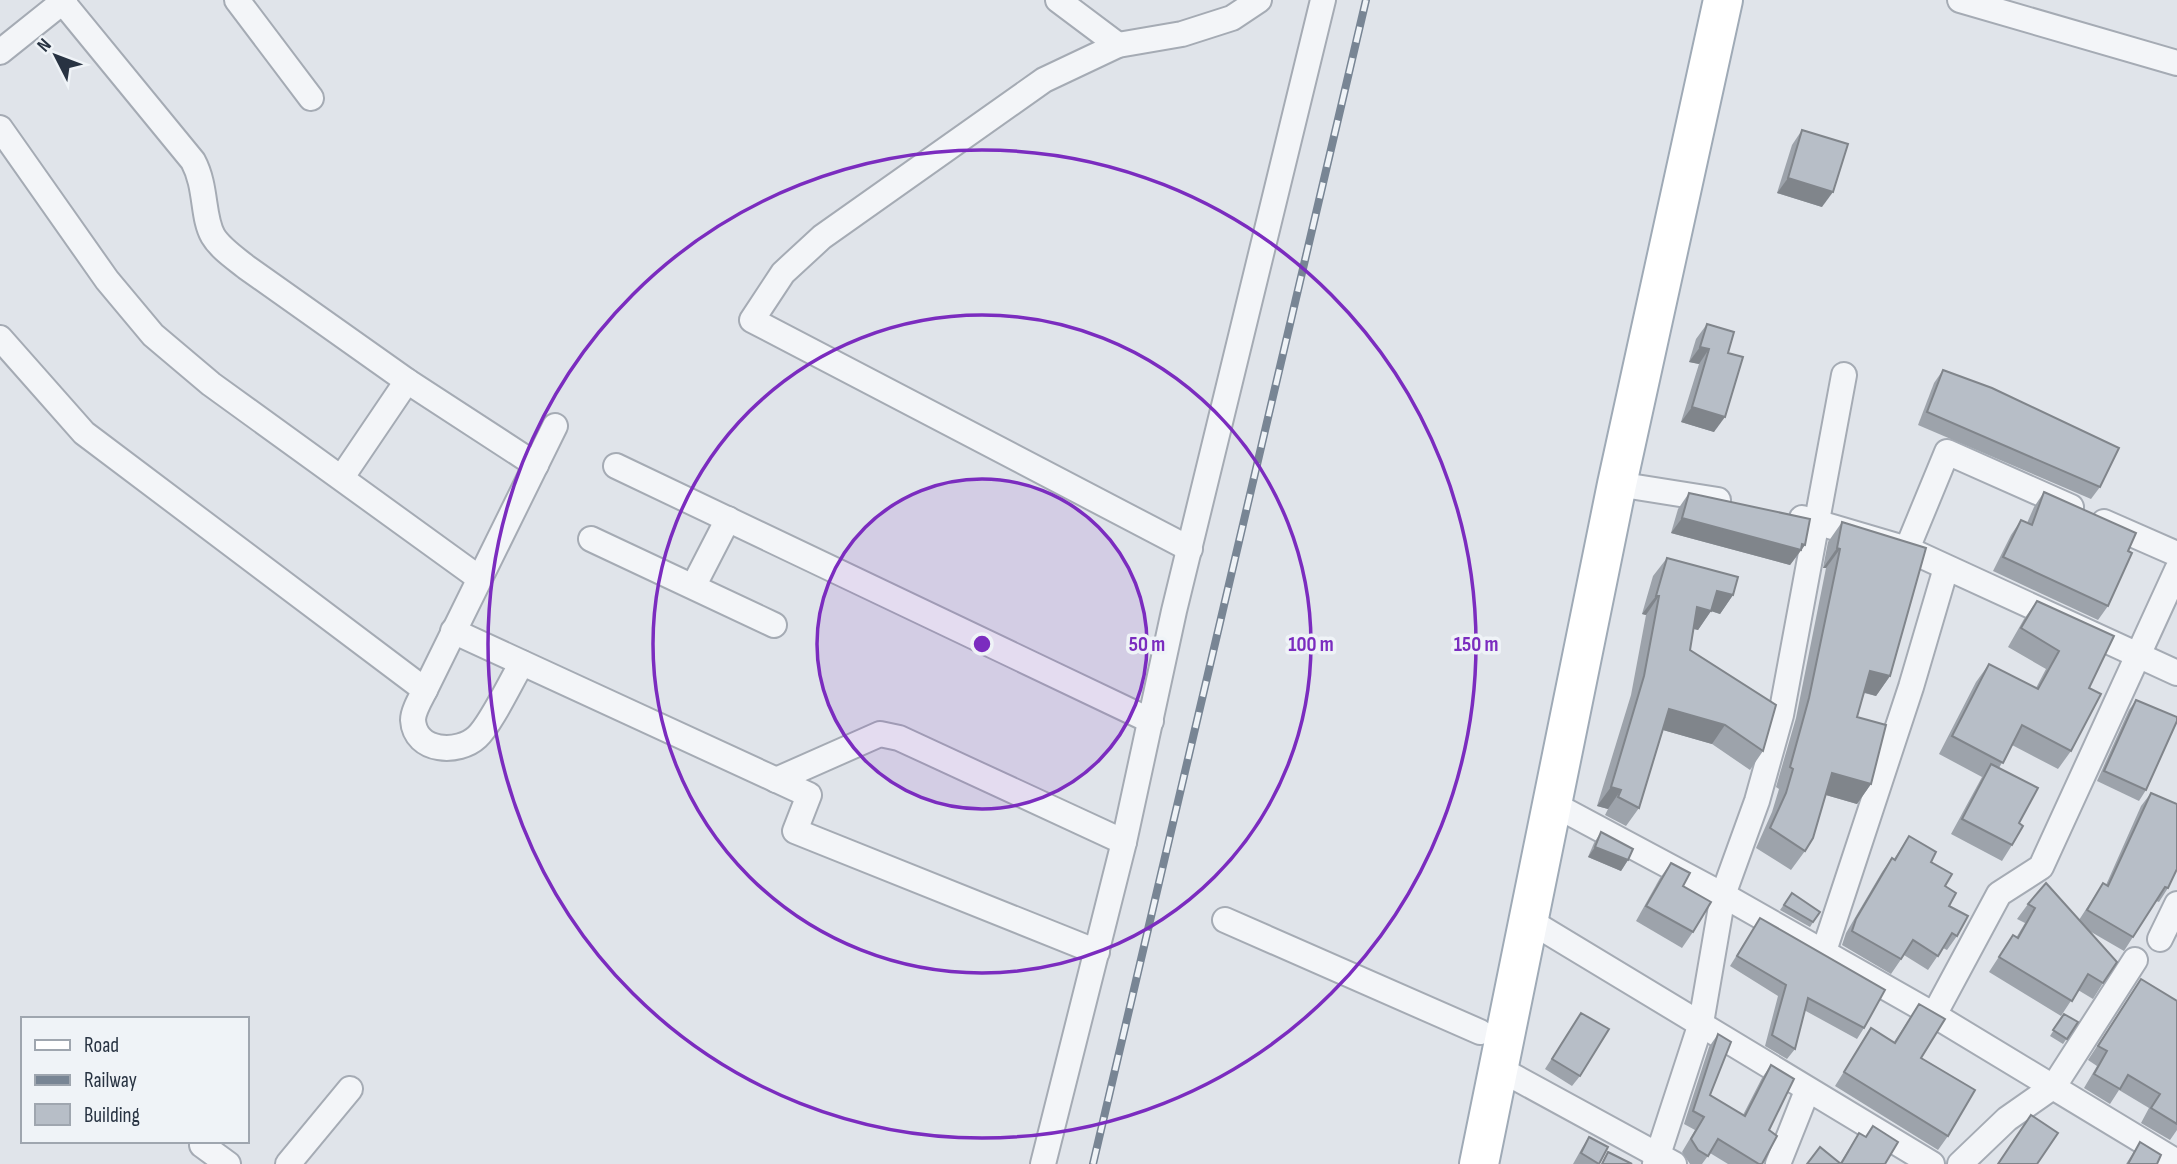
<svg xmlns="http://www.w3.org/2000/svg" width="2177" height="1164" viewBox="0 0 2177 1164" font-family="'Sofia Sans Condensed',sans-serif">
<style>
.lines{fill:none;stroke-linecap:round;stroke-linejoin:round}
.minor-casing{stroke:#a5abb4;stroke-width:28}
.primary-casing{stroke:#9faab6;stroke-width:42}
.minor{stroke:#f3f5f8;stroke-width:24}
.primary{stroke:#fff;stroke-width:38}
.rail-casing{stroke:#788594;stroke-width:8}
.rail{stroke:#eff3f7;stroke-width:5;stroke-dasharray:16;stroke-linecap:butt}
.wall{fill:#9da3ab}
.shaded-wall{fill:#80858b}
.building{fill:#b7bec7;stroke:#80858b;stroke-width:2}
.ring{fill:none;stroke:#7b2cbf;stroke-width:3.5}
.centre{fill:#7b2cbf;stroke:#eff3f7;stroke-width:3.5}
.ring-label{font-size:21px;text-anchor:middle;font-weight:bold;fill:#7b2cbf;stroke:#eff3f7;stroke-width:7;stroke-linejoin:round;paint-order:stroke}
</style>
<rect width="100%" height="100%" fill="#e0e4ea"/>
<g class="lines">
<defs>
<g id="minor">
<path d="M 61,0 L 193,161 C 207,187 202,217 213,236 C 220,248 235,258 246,267 L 407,381 L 536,465"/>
<path d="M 237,0 L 311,98"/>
<path d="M 1058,0 L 1118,45"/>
<path d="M 1960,0 L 2177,63"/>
<path d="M 0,52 L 65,0"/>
<path d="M 0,128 L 107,280 L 153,335 L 211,384 L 479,578"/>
<path d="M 0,338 L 84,433 L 425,690"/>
<path d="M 616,466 L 1151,721"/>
<path d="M 342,477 L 407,381"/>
<path d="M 1617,484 L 1718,500"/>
<path d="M 1802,518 L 1907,549 L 1947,452 L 2071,507"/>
<path d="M 2104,522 L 2177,554"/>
<path d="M 591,539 L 774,625"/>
<path d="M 1190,549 L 752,320 L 783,273 L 822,237 L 1044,80 L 1118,45 L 1182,34 L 1232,18 L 1259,0"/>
<path d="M 1907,549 L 2177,673"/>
<path d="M 694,585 L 728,519"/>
<path d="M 453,631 L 809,795 L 795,831 L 1097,952"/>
<path d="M 522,663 C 511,681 491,724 477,737 C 459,754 415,753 413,720 C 413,711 421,698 425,690 L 555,426"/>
<path d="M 776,780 L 880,734 L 899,738 L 1124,842"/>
<path d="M 1553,804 L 1723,895 L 1757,801 L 1781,715 L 1844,375"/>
<path d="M 1225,920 L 1480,1032"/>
<path d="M 1530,921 L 1932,1164"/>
<path d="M 2160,939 L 2177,904"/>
<path d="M 1824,951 L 1911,687 L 1946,568"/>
<path d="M 1934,1015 L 1999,894 L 2041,867 L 2177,570"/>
<path d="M 1498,1068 L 1674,1164"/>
<path d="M 202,1145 L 228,1164"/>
<path d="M 288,1164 L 350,1089"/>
<path d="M 1043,1164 L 1124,842 L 1174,611 L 1323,0"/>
<path d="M 1655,1164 L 1701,1023 L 1723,895 L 1934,1015 L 2177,1162"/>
<path d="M 1778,1164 L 1807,1091"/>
<path d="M 1960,1164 L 2007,1119 L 2054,1086 L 2135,960"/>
</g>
<path id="primary" d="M 1479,1164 L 1617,484 L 1723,0"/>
</defs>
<!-- minor casing -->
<use href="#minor" class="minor-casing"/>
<!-- primary casing -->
<use href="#primary" class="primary-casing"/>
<!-- minor -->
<use href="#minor" class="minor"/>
<!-- primary -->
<use href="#primary" class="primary"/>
<defs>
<path id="rail" d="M 1093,1164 L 1366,0"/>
</defs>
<!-- rail casing -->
<use href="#rail" class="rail-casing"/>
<!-- rail -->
<use href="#rail" class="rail"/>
</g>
<!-- wall -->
<g class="wall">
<path d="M 1802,130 L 1822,207 L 1777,193 L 1792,145 Z"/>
<path d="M 1707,324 L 1728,353 L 1714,432 L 1681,422 L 1699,364 L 1689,362 L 1696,339 Z"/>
<path d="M 1943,370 L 2100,487 L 2091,499 L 1918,425 L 1934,383 Z"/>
<path d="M 2044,492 L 2128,551 L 2108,606 L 2098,620 L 1993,571 L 2011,535 L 2021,520 L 2027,523 L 2034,507 Z"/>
<path d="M 1689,493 L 1805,545 L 1790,565 L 1671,533 L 1678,509 Z"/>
<path d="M 1842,522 L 1890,676 L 1876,696 L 1864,693 L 1857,717 L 1871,784 L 1857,804 L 1826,795 L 1805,851 L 1791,870 L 1756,848 L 1772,812 L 1779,789 L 1776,787 L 1796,718 L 1826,568 L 1823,568 L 1828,542 Z"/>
<path d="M 1667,558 L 1733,595 L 1720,614 L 1711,611 L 1698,630 L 1693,629 L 1690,650 L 1763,751 L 1750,770 L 1712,744 L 1663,730 L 1639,808 L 1626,826 L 1605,815 L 1608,809 L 1597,806 L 1631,695 L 1646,615 L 1642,614 L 1653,576 Z"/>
<path d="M 2037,601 L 2089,688 L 2071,751 L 2058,769 L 2012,745 L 1999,768 L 2019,823 L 2012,845 L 2002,861 L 1951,834 L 1982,777 L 1939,754 L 1976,682 L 1989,664 L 2036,688 L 2046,669 L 2008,647 L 2024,619 Z"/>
<path d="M 2136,700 L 2146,790 L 2139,801 L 2097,781 L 2129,710 Z"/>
<path d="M 2151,793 L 2168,888 L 2159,902 L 2156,901 L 2124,951 L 2086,929 L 2103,983 L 2093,999 L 2078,990 L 2061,1016 L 1989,972 L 2013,935 L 2016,938 L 2025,923 L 2017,919 L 2028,904 L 2079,920 L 2103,883 L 2106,885 L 2141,806 Z"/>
<path d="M 1601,832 L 1628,860 L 1621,871 L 1588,857 L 1594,843 Z"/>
<path d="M 1909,836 L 1931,862 L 1945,886 L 1957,936 L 1947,950 L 1943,948 L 1928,970 L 1904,955 L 1891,974 L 1842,945 L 1846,933 L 1882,872 L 1892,858 L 1894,859 Z"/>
<path d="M 1671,863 L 1693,932 L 1682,948 L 1636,921 L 1660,878 Z"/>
<path d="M 1792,893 L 1820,912 L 1810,927 L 1780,910 Z"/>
<path d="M 1760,918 L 1864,1028 L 1857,1039 L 1804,1010 L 1795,1049 L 1787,1059 L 1765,1046 L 1778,996 L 1730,966 Z"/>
<path d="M 2141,979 L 2177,1001 L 2177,1130 L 2170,1140 L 2141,1123 L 2149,1108 L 2119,1090 L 2110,1104 L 2084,1088 L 2097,1066 L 2088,1060 Z"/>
<path d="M 1919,1004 L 1921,1058 L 1948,1136 L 1938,1150 L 1835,1086 L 1871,1028 L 1894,1042 Z"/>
<path d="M 1581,1013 L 1580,1076 L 1572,1086 L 1545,1069 Z"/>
<path d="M 2064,1014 L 2078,1022 L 2063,1044 L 2050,1036 Z"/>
<path d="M 1718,1034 L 1710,1095 L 1743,1115 L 1762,1078 L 1771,1065 L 1769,1130 L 1762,1164 L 1728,1164 L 1710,1153 L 1702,1164 L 1690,1164 L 1682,1152 L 1695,1130 L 1684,1124 L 1709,1047 Z"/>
<path d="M 1873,1126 L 1885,1164 L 1807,1164 L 1840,1163 L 1859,1133 L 1865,1137 Z"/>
<path d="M 1589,1137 L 1608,1147 L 1599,1164 L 1573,1164 L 1582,1148 Z"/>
<path d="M 2140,1142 L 2157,1164 L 2126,1164 Z"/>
</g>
<!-- shaded-wall -->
<g class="shaded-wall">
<path d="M 1788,178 L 1833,192 L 1822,207 L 1777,193 Z"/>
<path d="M 1700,347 L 1709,349 L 1699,364 L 1689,362 Z"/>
<path d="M 1692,407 L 1725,417 L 1714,432 L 1681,422 Z"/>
<path d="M 1682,518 L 1802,544 L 1805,545 L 1790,565 L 1671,533 Z"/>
<path d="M 1837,548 L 1840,549 L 1826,568 L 1823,568 Z"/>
<path d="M 1717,591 L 1733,595 L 1720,614 L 1711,611 L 1698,630 L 1684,626 L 1697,607 Z"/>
<path d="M 1656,596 L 1659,596 L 1646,615 L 1642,614 Z"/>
<path d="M 1870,671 L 1890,676 L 1876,696 L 1856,690 Z"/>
<path d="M 1669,709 L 1725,725 L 1712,744 L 1656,728 Z"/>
<path d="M 1832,773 L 1871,784 L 1857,804 L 1819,793 Z"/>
<path d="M 1611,787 L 1621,790 L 1608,809 L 1597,806 Z"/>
<path d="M 1595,847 L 1628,860 L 1621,871 L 1588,857 Z"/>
</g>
<!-- building -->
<g class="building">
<path d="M 1802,130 L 1848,144 L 1833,192 L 1788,178 Z"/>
<path d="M 1707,324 L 1734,332 L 1728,353 L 1743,357 L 1725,417 L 1692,407 L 1709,349 L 1700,347 Z"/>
<path d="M 1943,370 L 1992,388 L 2119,448 L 2100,487 L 1927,412 Z"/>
<path d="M 2044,492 L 2136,533 L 2128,551 L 2132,553 L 2108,606 L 2003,557 L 2021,520 L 2032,525 Z"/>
<path d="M 1689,493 L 1810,519 L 1805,545 L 1802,544 L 1801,550 L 1682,518 Z"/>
<path d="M 1842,522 L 1926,548 L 1890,676 L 1870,671 L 1857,717 L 1886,725 L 1871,784 L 1832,773 L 1813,838 L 1805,851 L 1770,828 L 1786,793 L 1793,769 L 1790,767 L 1809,698 L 1840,549 L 1837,548 Z"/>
<path d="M 1667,558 L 1738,577 L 1733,595 L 1717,591 L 1711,611 L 1697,607 L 1690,650 L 1776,705 L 1763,751 L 1725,725 L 1669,709 L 1639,808 L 1618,797 L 1621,790 L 1611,787 L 1644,676 L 1659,596 L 1656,596 Z"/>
<path d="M 2037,601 L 2114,636 L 2089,688 L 2101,694 L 2071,751 L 2022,725 L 2003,763 L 1952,736 L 1989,664 L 2038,689 L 2059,651 L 2021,628 Z"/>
<path d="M 2136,700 L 2177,717 L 2177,721 L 2146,790 L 2104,771 Z"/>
<path d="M 1991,764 L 2038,788 L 2019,823 L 2023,826 L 2012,845 L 1962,819 Z"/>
<path d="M 2151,793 L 2177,804 L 2177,869 L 2168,888 L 2165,887 L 2133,937 L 2087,910 L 2103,883 L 2108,886 Z"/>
<path d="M 1601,832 L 1633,849 L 1628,860 L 1595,847 Z"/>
<path d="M 1909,836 L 1936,852 L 1931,862 L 1952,874 L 1945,886 L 1956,893 L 1949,906 L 1968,916 L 1957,936 L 1952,933 L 1938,956 L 1913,940 L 1901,959 L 1852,931 L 1856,919 L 1892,858 L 1895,860 Z"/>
<path d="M 1671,863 L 1690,873 L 1683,886 L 1711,902 L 1693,932 L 1646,906 Z"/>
<path d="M 2046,883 L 2117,962 L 2103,983 L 2088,974 L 2072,1001 L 1999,957 L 2013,935 L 2018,938 L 2035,908 L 2028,904 Z"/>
<path d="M 1792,893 L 1820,912 L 1813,922 L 1784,905 Z"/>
<path d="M 1760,918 L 1885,990 L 1864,1028 L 1808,998 L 1795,1049 L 1772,1035 L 1786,985 L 1737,956 Z"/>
<path d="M 2141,979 L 2177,1001 L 2177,1124 L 2151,1108 L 2160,1094 L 2128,1075 L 2120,1089 L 2094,1074 L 2107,1051 L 2098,1046 Z"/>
<path d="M 1919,1004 L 1945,1019 L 1921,1058 L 1975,1090 L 1948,1136 L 1844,1072 L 1871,1028 L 1895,1043 Z"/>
<path d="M 1581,1013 L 1609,1029 L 1580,1076 L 1552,1059 Z"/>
<path d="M 2064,1014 L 2078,1022 L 2067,1039 L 2053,1030 Z"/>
<path d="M 1718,1034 L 1731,1042 L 1710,1095 L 1745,1116 L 1771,1065 L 1794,1079 L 1769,1130 L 1777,1136 L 1762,1164 L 1759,1164 L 1718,1139 L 1708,1156 L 1698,1150 L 1691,1139 L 1704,1117 L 1693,1111 Z"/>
<path d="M 2031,1115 L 2058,1133 L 2037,1164 L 1998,1164 Z"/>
<path d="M 1873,1126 L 1898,1142 L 1885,1164 L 1807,1164 L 1820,1147 L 1841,1164 L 1859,1133 L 1866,1137 Z"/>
<path d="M 1589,1137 L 1608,1147 L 1599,1164 L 1581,1153 Z"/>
<path d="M 2140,1142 L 2161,1155 L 2157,1164 L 2128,1164 Z"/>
<path d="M 1608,1152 L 1632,1164 L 1602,1164 Z"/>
</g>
<!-- distance rings -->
<circle cx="982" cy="644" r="165" fill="#7b2cbf" fill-opacity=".12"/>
<g class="ring">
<circle cx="982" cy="644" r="165"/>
<circle cx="982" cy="644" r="329"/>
<circle cx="982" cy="644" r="494"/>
</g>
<circle cx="982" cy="644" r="10" class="centre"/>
<g class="ring-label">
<text x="1147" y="651">50 m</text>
<text x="1311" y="651">100 m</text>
<text x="1476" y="651">150 m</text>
</g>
<!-- legend -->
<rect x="21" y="1017" width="228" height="126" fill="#eff3f7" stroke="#9fa6af" stroke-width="2"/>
<rect x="35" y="1040" width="35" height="10" fill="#ffffff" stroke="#9fa6af" stroke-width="2"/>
<text x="84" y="1052" font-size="21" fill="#283342">Road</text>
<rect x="35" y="1075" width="35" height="10" fill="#788594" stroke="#9fa6af" stroke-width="2"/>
<text x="84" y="1087" font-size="21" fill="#283342">Railway</text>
<rect x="35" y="1104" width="35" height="21" fill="#b7bec7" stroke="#9fa6af" stroke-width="2"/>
<text x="84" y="1122" font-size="21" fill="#283342">Building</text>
<!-- north arrow -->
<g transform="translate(56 56) rotate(312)" stroke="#eff3f7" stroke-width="5" paint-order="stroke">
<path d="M0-5L12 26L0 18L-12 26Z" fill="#283342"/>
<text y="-10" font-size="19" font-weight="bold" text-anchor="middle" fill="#283342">N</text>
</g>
</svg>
